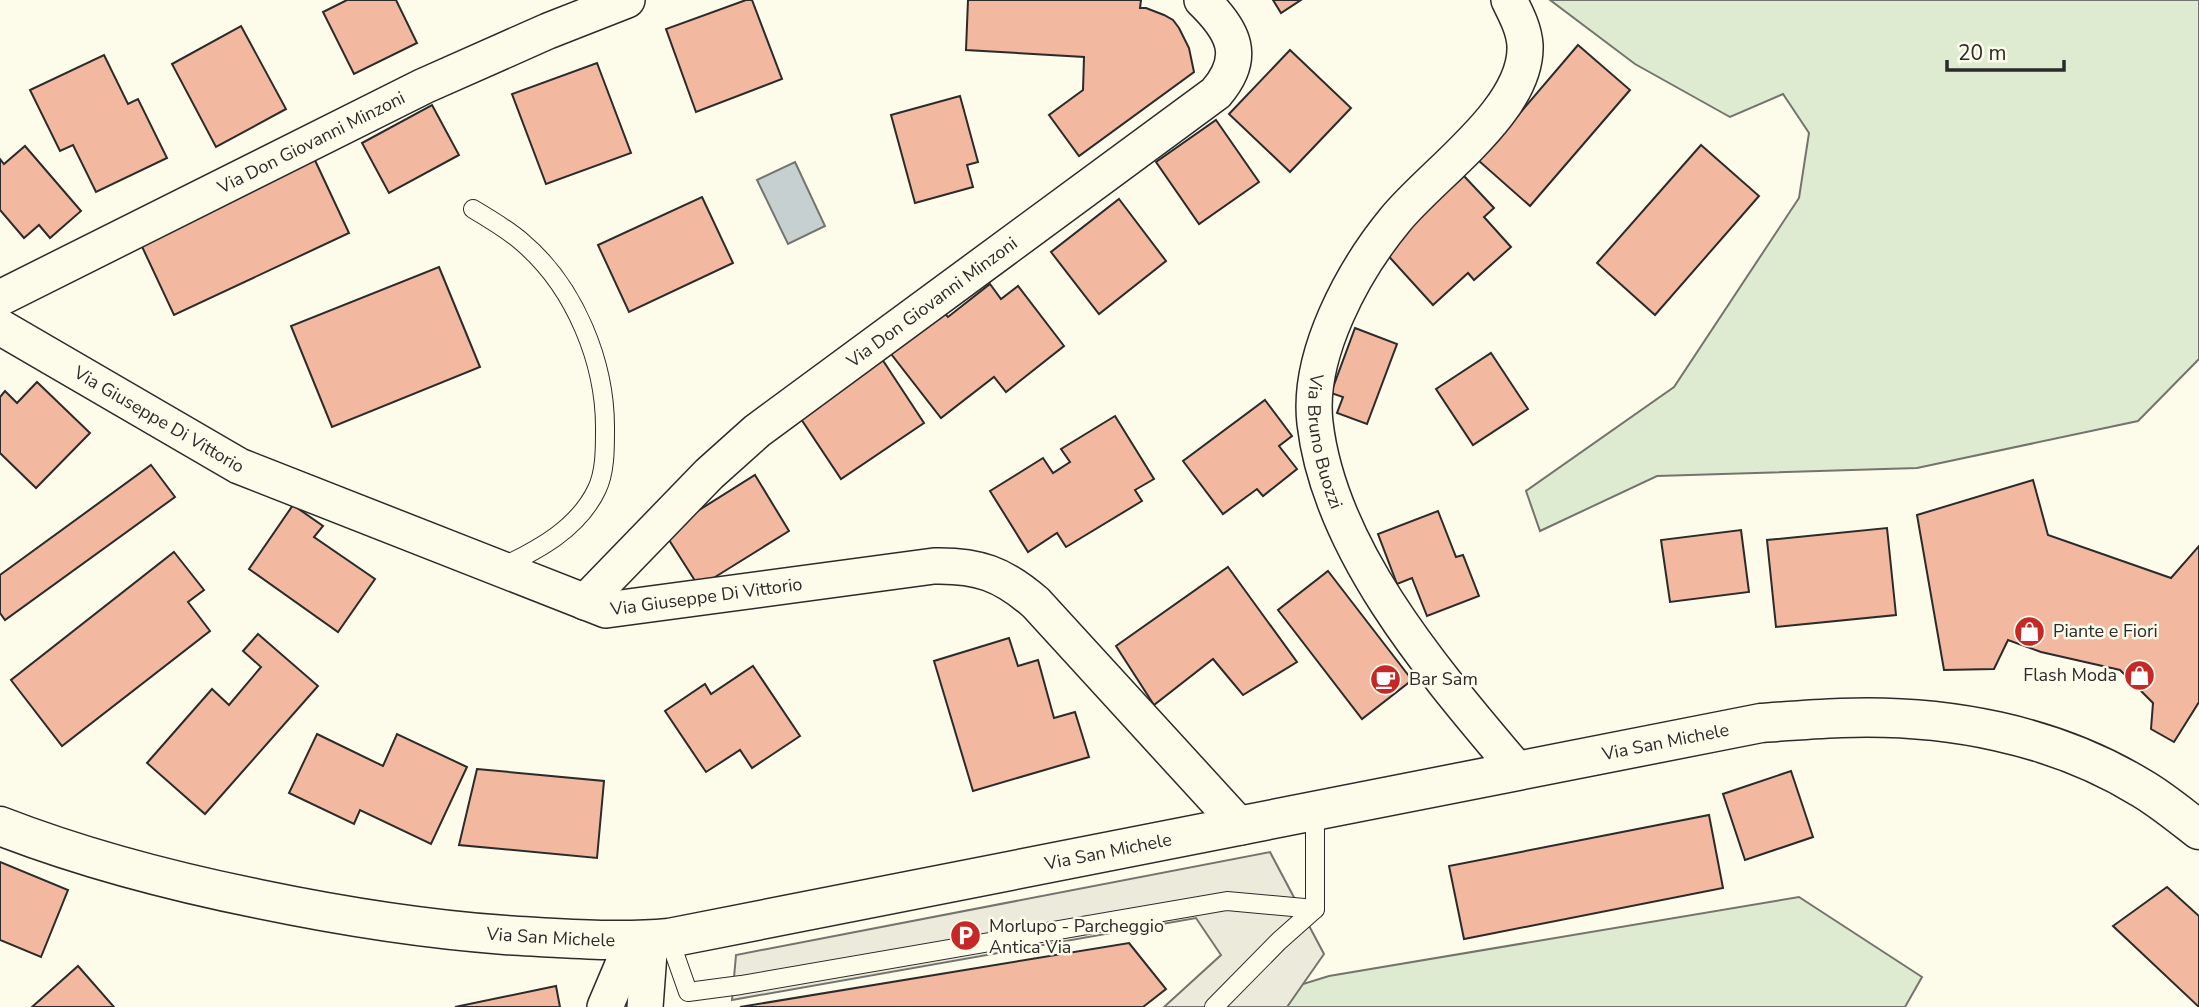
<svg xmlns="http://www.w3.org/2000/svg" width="2199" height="1007" viewBox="0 0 2199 1007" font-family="'Nunito Sans',sans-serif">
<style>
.green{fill:#deebd1;stroke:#74746e;stroke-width:2}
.parking{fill:#eceadb;stroke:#74746e;stroke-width:2}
.water{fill:#c7d0d0;stroke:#74746e;stroke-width:2}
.building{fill:#f2b8a0;stroke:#2b2b2b;stroke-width:2}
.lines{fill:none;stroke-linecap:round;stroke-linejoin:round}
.service-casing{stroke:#2b2b2b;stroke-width:20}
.minor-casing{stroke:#2b2b2b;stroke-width:38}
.secondary-casing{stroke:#2b2b2b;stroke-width:41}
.service{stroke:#fdfbea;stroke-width:18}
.minor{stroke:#fdfbea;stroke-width:35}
.secondary{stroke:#fdfbea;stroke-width:38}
.labels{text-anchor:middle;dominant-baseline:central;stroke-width:5;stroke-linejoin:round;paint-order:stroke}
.street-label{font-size:18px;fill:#2b2b2b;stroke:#fdfbea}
.poi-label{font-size:18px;fill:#2b2b2b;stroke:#fdfbea;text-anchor:start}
</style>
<rect width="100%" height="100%" fill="#fdfbea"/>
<!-- green -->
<g class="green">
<path d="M 1550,0 L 2199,0 L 2199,359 L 2138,421 L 1917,468 L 1657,476 L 1540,531 L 1526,491 L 1674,387 L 1799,198 L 1809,133 L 1783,94 L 1730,117 L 1635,64 Z"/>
<path d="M 1799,897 L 1922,977 L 1905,1007 L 1229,1007 L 1329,976 Z"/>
</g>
<!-- parking -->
<path class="parking" d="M 1270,852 L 1324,954 L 1287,1007 L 1164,1007 L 1221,955 L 1196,918 L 732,1000 L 736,955 Z"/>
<!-- water -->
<path class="water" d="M 795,162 L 825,226 L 788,244 L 757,180 Z"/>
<!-- building -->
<g class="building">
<path d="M 347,0 L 396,0 L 417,43 L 354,74 L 323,12 Z"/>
<path d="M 746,0 L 752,0 L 782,79 L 696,112 L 666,29 Z"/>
<path d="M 968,0 L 1141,0 L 1140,8 L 1146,8 L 1164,15 L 1173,20 L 1179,28 L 1189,48 L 1194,72 L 1079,156 L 1049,115 L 1083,90 L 1084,57 L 966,50 Z"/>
<path d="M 1273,0 L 1301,0 L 1281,13 Z"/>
<path d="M 241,26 L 286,109 L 216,147 L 172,64 Z"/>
<path d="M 1578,45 L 1630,90 L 1530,206 L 1479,161 Z"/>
<path d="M 1290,50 L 1351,108 L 1290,172 L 1229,114 Z"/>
<path d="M 104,55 L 128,104 L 138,99 L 167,158 L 96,192 L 73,145 L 60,151 L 30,90 Z"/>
<path d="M 597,63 L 631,153 L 546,184 L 512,94 Z"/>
<path d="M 960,96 L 978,162 L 967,165 L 973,187 L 915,203 L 891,115 Z"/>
<path d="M 432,105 L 459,155 L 389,193 L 362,143 Z"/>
<path d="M 1216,120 L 1259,182 L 1199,224 L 1156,162 Z"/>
<path d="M 1701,145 L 1759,196 L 1655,315 L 1597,263 Z"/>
<path d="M 25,146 L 81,211 L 50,238 L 39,225 L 24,238 L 0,210 L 0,159 L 4,164 Z"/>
<path d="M 313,156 L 349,233 L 174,315 L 138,238 Z"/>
<path d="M 1464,176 L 1494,208 L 1484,217 L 1511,247 L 1474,280 L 1468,273 L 1433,305 L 1383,250 Z"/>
<path d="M 702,197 L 733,263 L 629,312 L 598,245 Z"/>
<path d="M 1119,199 L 1166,261 L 1099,314 L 1051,252 Z"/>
<path d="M 439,267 L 480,367 L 332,427 L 291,326 Z"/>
<path d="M 990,284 L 1001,299 L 1018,286 L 1064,346 L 1006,392 L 994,377 L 941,418 L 888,350 L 941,309 L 948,317 Z"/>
<path d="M 1355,328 L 1397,344 L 1367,424 L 1337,413 L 1343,397 L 1331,393 Z"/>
<path d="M 1491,353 L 1528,409 L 1473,445 L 1436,389 Z"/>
<path d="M 880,356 L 924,423 L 841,479 L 799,416 Z"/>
<path d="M 37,382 L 90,433 L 36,488 L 0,453 L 0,397 L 5,391 L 17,403 Z"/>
<path d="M 1265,400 L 1292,436 L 1279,446 L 1297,469 L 1263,496 L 1257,489 L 1223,514 L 1183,461 Z"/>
<path d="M 1115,416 L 1154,479 L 1135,490 L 1142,501 L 1066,547 L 1057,533 L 1028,552 L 990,491 L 1043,458 L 1053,473 L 1070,462 L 1061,449 Z"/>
<path d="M 151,465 L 175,497 L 5,620 L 0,613 L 0,575 Z"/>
<path d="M 755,475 L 789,531 L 699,587 L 664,532 Z"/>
<path d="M 2033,480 L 2048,535 L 2171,578 L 2199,546 L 2199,702 L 2174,742 L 2151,729 L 2153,703 L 2120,670 L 2041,652 L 2008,640 L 1994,669 L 1944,670 L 1917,515 Z"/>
<path d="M 293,505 L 323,526 L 314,537 L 375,579 L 338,632 L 249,569 Z"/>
<path d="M 1438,511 L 1456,557 L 1463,555 L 1479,596 L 1427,616 L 1412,578 L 1397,584 L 1378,534 Z"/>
<path d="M 1887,528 L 1896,615 L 1776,627 L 1767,540 Z"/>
<path d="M 1741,530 L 1749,592 L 1670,602 L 1661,540 Z"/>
<path d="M 174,552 L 204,590 L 188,602 L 210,631 L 62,746 L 11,680 Z"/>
<path d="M 1228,567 L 1297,662 L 1243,695 L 1213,659 L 1154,705 L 1116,646 Z"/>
<path d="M 1328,571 L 1412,680 L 1362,719 L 1278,610 Z"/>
<path d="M 258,634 L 318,686 L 205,814 L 147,763 L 212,689 L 229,705 L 261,667 L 243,651 Z"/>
<path d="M 1009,638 L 1018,666 L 1038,660 L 1054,718 L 1075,712 L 1089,757 L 973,791 L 934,661 Z"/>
<path d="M 753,666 L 800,736 L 752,768 L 740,750 L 706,772 L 665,711 L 705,684 L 711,694 Z"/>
<path d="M 317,734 L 383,766 L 397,734 L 467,767 L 431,844 L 360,810 L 354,824 L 289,793 Z"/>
<path d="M 477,769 L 604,781 L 597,858 L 459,845 Z"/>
<path d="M 1791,771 L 1813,837 L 1745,860 L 1723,794 Z"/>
<path d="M 1709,815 L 1723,888 L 1464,939 L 1449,866 Z"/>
<path d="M 0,862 L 68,890 L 41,957 L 0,940 Z"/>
<path d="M 2167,887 L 2199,916 L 2199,1007 L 2113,926 Z"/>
<path d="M 1129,943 L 1166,989 L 1143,1007 L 740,1007 Z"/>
<path d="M 78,966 L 114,1007 L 32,1007 Z"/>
<path d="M 556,986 L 560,1007 L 455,1007 Z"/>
</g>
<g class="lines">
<defs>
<g id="service">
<path d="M 473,209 C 490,219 507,229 522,242 C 575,287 606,363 605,431 C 605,450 605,472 597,489 C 578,529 538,550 500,568"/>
<path d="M 669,938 L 688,992 L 741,985 L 1227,901 L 1315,909"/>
<path d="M 1214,1007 L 1279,941 L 1315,909 L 1315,812"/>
</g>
<g id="minor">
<path id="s1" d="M 1509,0 C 1516,14 1524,29 1525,45 C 1528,110 1432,174 1395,220 C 1353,271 1307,355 1315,423 C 1330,553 1437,675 1518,771"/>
<path id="s2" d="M 0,298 L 424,86 L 548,31 L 627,0"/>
<path id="s3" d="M 0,327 L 239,466 L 606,610 L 934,566 C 978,565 1003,574 1036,603 L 1241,827"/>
<path id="s4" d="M 585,602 L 709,474 L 757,431 L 1216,93 C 1247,57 1234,31 1202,0"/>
<path d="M 605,1007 L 633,941"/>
<path d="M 645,1007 L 650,940"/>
</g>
<g id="secondary">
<path id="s5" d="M 0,826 C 85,859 170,881 259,899 C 341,916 422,929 505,935 C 560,938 615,943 669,938 L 1761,723 C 1788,721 1814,719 1841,718 C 1945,714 2054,734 2143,789 C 2163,801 2181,816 2199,830"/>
</g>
</defs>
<!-- service casing -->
<use href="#service" class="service-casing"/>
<!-- minor casing -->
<use href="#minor" class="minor-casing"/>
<!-- secondary casing -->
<use href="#secondary" class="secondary-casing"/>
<!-- service -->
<use href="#service" class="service"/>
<!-- minor -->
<use href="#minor" class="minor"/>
<!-- secondary -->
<use href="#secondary" class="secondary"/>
</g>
<!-- icons -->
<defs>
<symbol id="shop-disc" viewBox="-11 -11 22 22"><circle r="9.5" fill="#c62828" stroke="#fdfbea"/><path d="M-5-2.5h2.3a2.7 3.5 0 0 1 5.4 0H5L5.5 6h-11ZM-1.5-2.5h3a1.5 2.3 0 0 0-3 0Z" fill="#fff"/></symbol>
<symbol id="cafe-disc" viewBox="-11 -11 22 22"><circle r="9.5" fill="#c62828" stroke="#fdfbea"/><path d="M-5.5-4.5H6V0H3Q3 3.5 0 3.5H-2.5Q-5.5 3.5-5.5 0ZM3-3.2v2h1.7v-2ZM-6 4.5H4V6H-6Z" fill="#fff"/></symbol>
<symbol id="parking-disc" viewBox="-11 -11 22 22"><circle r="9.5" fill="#c62828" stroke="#fdfbea"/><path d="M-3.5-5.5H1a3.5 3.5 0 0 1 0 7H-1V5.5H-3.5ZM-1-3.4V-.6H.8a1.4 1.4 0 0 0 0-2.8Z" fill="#fff"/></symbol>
</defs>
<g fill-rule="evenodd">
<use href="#shop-disc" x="2012" y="614" width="35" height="35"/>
<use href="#shop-disc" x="2122" y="658" width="35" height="35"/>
<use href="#cafe-disc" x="1368" y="662" width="35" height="35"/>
<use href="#parking-disc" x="948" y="918" width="35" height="35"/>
</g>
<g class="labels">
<!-- street labels -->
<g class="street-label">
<text stroke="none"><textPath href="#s2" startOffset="348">Via Don Giovanni Minzoni</textPath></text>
<text stroke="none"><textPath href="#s4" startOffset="460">Via Don Giovanni Minzoni</textPath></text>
<text stroke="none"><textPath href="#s3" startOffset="184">Via Giuseppe Di Vittorio</textPath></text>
<text stroke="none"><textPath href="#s1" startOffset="514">Via Bruno Buozzi</textPath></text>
<text stroke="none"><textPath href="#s3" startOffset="772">Via Giuseppe Di Vittorio</textPath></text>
<text stroke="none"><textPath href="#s5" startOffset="1698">Via San Michele</textPath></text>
<text stroke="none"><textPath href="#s5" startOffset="1130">Via San Michele</textPath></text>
<text stroke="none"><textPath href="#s5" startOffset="564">Via San Michele</textPath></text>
</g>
<!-- poi labels -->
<g class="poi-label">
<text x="2053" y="631">Piante e Fiori</text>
<text x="2117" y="675" text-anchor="end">Flash Moda</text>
<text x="1409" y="679">Bar Sam</text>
<text x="989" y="926">Morlupo - Parcheggio<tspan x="989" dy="21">Antica Via</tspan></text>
</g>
</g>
<!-- scale -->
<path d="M1947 60v10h117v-10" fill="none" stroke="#2b2b2b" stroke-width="3.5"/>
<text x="1958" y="60" font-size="21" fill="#2b2b2b" stroke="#fdfbea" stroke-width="5" paint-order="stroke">20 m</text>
</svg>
